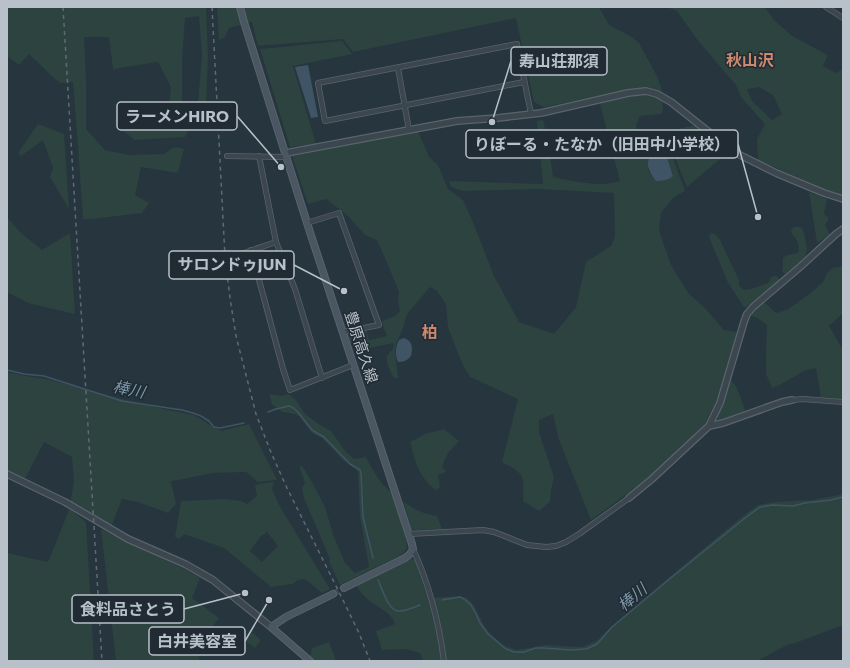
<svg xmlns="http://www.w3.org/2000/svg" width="850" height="668" viewBox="0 0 850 668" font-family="Commissioner,'Noto Sans JP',sans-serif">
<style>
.green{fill:#2c4340;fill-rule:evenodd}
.water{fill:#3f5565}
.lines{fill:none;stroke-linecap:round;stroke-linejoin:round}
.stream{stroke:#3f5565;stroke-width:1.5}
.secondary-tunnel{stroke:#3d4a53;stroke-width:6;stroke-dasharray:6 3;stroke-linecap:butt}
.minor-casing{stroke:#59646c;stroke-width:6}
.tertiary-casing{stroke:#59646c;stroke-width:8}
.secondary-casing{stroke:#59646c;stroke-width:8}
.minor{stroke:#3b464e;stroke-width:4.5}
.tertiary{stroke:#3b464e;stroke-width:5.5}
.secondary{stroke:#4a5661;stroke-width:6}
.rail{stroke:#5e6b75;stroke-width:1.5;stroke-dasharray:4 4;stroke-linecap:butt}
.labels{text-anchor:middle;stroke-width:3;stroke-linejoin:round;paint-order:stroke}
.street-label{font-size:15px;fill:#b8c1c9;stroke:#202b33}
.neighbourhood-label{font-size:16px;font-weight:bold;fill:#cd896f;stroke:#202b33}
.water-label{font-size:16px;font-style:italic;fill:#7b96aa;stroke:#202b33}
.leader{fill:none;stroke:#b8c1c9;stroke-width:1.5}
.callout-dot{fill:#b8c1c9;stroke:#202b33;stroke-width:1.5}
.callout{fill:#202b33;stroke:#b8c1c9;stroke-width:1.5}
.callout-label{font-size:16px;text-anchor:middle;font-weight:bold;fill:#b8c1c9}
</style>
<rect width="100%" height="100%" fill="#27353e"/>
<g class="green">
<path d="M7,7H206L208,58L205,125H191L185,137L135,140L117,126L115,120L118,115L168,112L171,87L158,62L113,69L109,37H84L86,81V129L105,150L129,155L165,154C171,147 175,146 184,149L178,173L141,167L135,195L149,203L142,213L92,219H83L78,146L73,82L60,83L54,78L29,54L19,65L7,56ZM199,16L202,54L197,116L182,118V58L185,18Z"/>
<path d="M217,7H599L609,25L632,37L639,43L657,76L661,87L663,109L661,114L640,116L636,125L639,141L648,145H655C665,130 678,129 695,125L728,152L687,187L677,163L672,149L670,150L685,191L674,197L661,213L659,231L671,265L689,294L704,307L724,330L737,332L725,376L715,404L704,425L673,456L639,485L591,520L559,440L553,414L539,420V432L554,477L551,490L550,502L539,511L523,501C524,475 526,475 502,462L518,399L470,377L462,363L448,328L446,304L437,291L430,287L407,314L403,328L396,344L395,350L398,378H394C390,371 381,356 392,351L394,343L359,350L350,342L347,334L366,330L369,340L387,336L383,326L382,321L395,316L400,311L398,299L399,292L390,270L377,240L365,235L348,216L326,199L308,204L292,156L418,131L429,157L438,165L448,189L463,200L473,222L494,276L519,322L554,334L576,307L586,262L611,246L615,236L614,193L539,189L462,191L451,187L449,181L543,184L537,121L543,120L548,141L553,177C571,181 602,188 620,181L598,96L544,107L534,102L516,18L353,52L343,39L258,46L252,22L229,28L225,37L219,40ZM664,148L673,175L656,181L648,170L653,154Z"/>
<path d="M666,7H765L774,20L792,36L828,55L823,66L836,73L843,69V195L826,190L758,160L757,139L765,124L741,97L736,85L699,42L677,11ZM759,87L773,95L782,114L772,120L752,101L747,89Z"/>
<path d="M342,41L352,54L293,66L316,144L290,147L260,49Z"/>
<path d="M38,124L64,134L69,209L50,177L53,168L43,140L21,156L18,153Z"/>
<path d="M809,192L827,199L824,214L828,217V221L825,225L830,235L817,243Z"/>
<path d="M7,217L21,233L42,250L70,233L75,314L28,303L7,292Z"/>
<path d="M794,227H800C804,230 804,233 805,238C806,242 808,250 806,254C803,260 790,271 784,274L782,271L783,264V258L787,255L798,253C799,249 799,243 796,239C793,234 792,237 791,230Z"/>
<path d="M711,233C716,233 717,236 720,240L739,280V286L744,290C749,290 765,285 769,282L770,278L774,276H777L780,280L766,292L746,307H744L728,283L709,237Z"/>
<path d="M843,266V313L829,326L843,350V399L821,397L816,368L804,371L778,386L772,388L766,374V353L767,325L757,318L751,316L754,309L763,301L776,313L787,310L812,292L823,282L827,273L833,268Z"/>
<path d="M7,372L26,376L46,379L79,387L94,392L164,409L194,415L221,431L249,424L277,480L258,482L246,472L212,473L184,479L171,481L176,504L168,513L138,502L122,499L111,527L71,510L86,522L94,661H7V553L48,562L69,510L74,481L72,457L44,442L25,479L7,471Z"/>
<path d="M730,380C738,385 742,403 746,412L721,419H718V415L724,400Z"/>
<path d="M269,394L282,396L288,394L295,399L305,414L320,425L331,431L346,452L354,459L366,457C373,471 380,484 393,494L407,543C407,549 406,551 401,555L340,585L329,562L330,559L304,498L302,488L305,483L300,469V465L303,467L312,482L325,507L334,537L345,563L355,573L369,567L360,516L358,472L356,469L343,460L322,438L312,433L299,416L295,414L282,412L272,404Z"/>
<path d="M444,429L459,441L448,453L442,466L446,472L438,475L440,487L436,490C419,478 415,461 410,442L425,434Z"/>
<path d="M274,482L272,489L279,505L330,589L322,593L305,579L298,580L293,584L271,587L224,548L184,534L179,539L175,537L181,501L225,499L241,501L247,504L257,496L255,485L264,483ZM267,532L278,546L262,562L250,551L261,536Z"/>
<path d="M843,494V625L798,642L787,645L757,661H423L420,653L406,649L382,650L376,631L395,624C394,622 394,620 392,618C384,607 359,599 357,584L411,558L416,561L428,598L459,596L467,598L473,604L485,627L492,635L502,644L508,647L517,650L546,645L582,647L596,641L611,627L654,590L739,519L758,505L775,502L813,500Z"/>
<path d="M403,501C416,511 421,513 437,516L442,529L412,530Z"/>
<path d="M101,529L182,568L200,578L192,598L219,618L212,627L213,630C206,639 200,649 199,661H116Z"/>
<path d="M252,632L261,640L255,648L245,641Z"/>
<path d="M329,642L336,661H314L310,657L312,648Z"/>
</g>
<g class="water">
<path d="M308,65L318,117L311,118L295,67Z"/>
<path d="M661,147L664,148L673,176C669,180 662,181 656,181C651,174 643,163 652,155C655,153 657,153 658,148Z"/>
<path d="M404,338C411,341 412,344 412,351C411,354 412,355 410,357C407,361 402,362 398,362C395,355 395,347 399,340Z"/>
</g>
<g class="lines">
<g class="stream">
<path d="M7,370L24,374L44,376L122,401L182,410L193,413L201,416L209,421L214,427L220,428L244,423"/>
<path d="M268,412L276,409L289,406L292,407L297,411L312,430L324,437L350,464L360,470L361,473L363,517L373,558"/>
<path d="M378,580C382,588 388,610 398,611C405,612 414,607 420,605"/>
<path d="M442,600L460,597L464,599L471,605L476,614L480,623L488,634L506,649L514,652H524L536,648H544L571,650L586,649L597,644L612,627L672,577L745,518L760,507L772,505L793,506L805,503L831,500L843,497"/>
</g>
<path class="secondary-tunnel" d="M333,594L344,588"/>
<defs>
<g id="minor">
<path d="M826,7L843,18"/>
<path d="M398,68L409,130"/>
<path d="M524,82L325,121L318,83L517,44L531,114"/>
<path d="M227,156L287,157"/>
<path d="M259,156L276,242L295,289L322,378"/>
<path d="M307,223L339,213L379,325L343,332"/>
<path d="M251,250L283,369L290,390L353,365"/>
<path d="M238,255L276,242"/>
<path d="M792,400L803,399L843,402"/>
<path d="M409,534L483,530L494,532L527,545L546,547L556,546L566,542L579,534L629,498"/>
<path d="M413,549C429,584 439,623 444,661"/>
</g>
<g id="tertiary">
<path d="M286,153L457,121L498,118L541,113L628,93L646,91L657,94L671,102L724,144L734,152L776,173L824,193L843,199"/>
<path d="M709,426L723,423L782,402L792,400"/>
<path d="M7,474L65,502L128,539L185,564L213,580L224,589L271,627"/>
<path d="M629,498L652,479L709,426L720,403L744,322L747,314L753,307L800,267L836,234L843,229"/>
</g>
<g id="secondary">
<path d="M240,7L244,22L307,223L412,544L413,549L410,554L405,558L344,588"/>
<path d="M310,661L271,627L286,617L333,594"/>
</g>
</defs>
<use href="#minor" class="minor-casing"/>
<use href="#tertiary" class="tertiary-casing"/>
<use href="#secondary" class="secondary-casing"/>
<use href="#minor" class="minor"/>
<use href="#tertiary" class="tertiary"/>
<use href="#secondary" class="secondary"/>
<g class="rail">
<path d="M63,7L102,661"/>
<path d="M212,7L225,257L230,298L236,336L256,414L270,450L286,486L341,596L359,633L370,661"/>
</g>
</g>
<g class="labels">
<g class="street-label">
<text transform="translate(361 347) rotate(72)" y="5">豊原高久線</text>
</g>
<g class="neighbourhood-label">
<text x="750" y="66">秋山沢</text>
<text x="430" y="338">柏</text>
</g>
<g class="water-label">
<text transform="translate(129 389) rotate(12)" y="6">棒川</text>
<text transform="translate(632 597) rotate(-40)" y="6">棒川</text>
</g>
</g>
<path class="leader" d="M492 122L511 61M281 167L237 116M758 217L738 144M344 291L294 265M245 593L184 609M269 600L245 641"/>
<g class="callout-dot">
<circle cx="492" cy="122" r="4"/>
<circle cx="281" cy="167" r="4"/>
<circle cx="758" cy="217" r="4"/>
<circle cx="344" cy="291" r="4"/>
<circle cx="245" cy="593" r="4"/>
<circle cx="269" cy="600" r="4"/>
</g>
<g class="callout">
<rect x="511" y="47" width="96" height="28" rx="4"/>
<rect x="117" y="102" width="120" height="28" rx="4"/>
<rect x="466" y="130" width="272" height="28" rx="4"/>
<rect x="169" y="251" width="125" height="28" rx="4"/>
<rect x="72" y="595" width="112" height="28" rx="4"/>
<rect x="149" y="627" width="96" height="28" rx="4"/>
</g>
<g class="callout-label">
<text x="559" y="67">寿山荘那須</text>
<text x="177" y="122">ラーメンHIRO</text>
<text x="602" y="150">りぼーる・たなか（旧田中小学校）</text>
<text x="232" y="270">サロンドゥJUN</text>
<text x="128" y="615">食料品さとう</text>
<text x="197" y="647">白井美容室</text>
</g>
<rect width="850" height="668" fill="none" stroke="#b8c1c9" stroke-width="16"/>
</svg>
